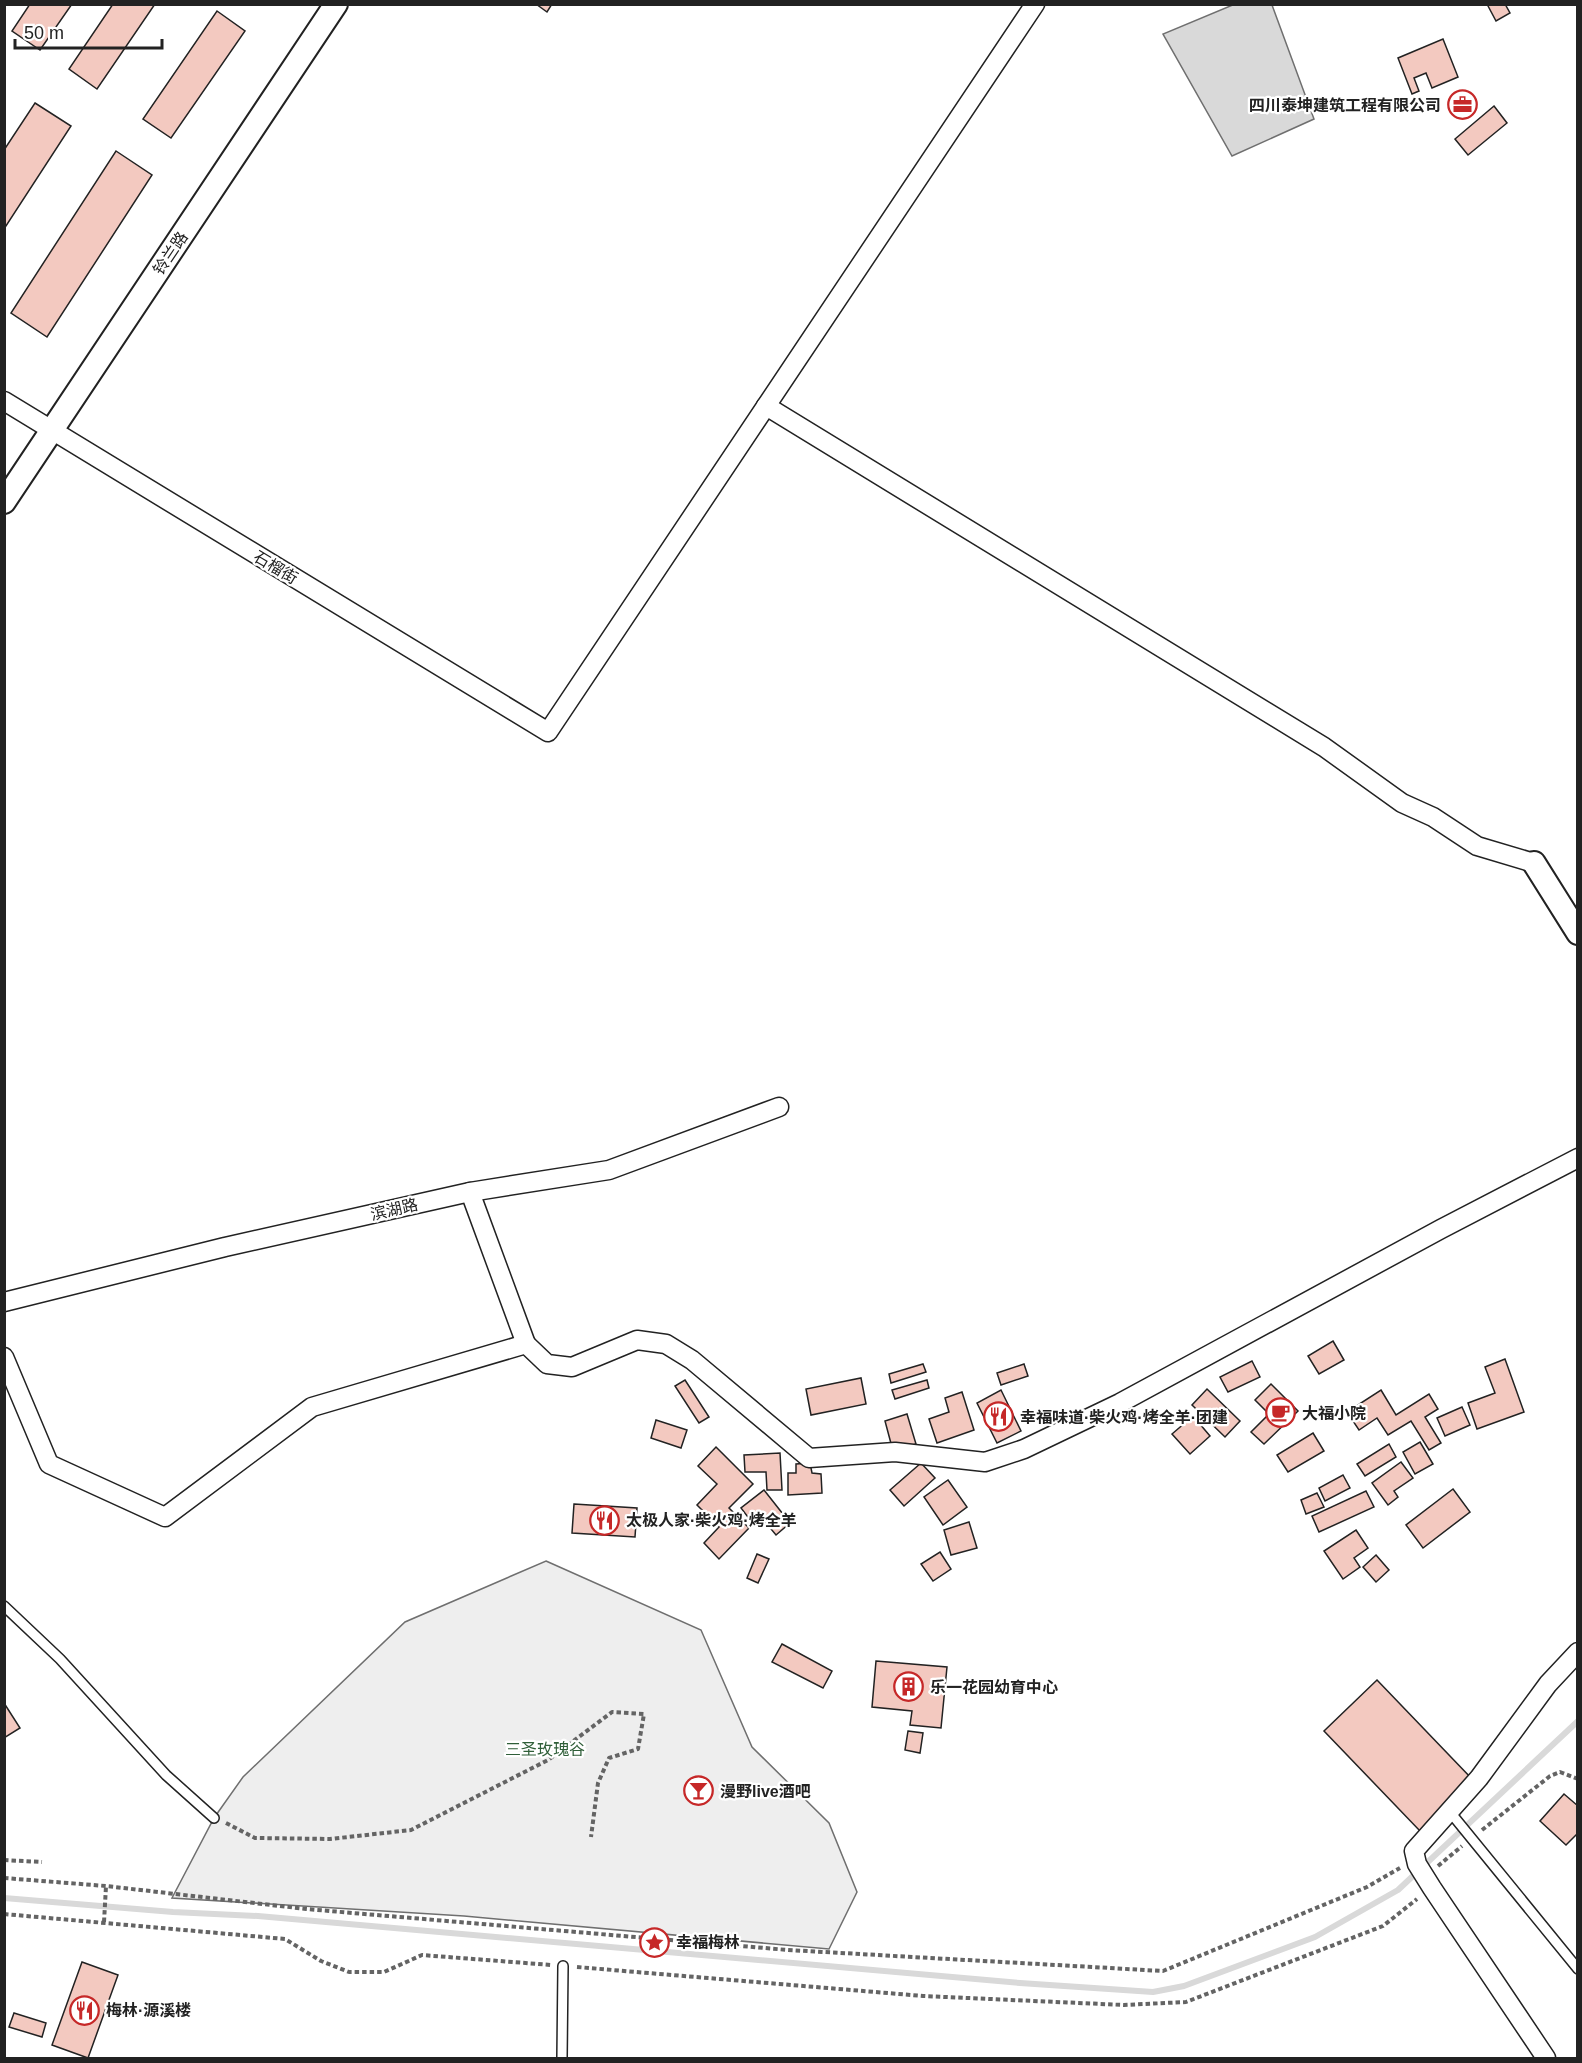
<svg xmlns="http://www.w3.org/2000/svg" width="1582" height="2063" viewBox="0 0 1582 2063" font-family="Arial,'Noto Sans SC',sans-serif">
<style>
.green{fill:#eee;stroke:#6f6f6f;stroke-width:1.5}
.water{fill:#d9d9d9;stroke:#6f6f6f;stroke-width:1.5}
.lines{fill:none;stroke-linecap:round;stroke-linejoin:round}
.stream{stroke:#d9d9d9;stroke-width:6}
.building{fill:#f3c9c0;stroke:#222;stroke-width:1.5}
.service-casing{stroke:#222;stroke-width:12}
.minor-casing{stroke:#222;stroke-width:21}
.tertiary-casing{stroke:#222;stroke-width:26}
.path{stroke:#646464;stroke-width:4;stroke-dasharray:4.5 3;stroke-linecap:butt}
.service{stroke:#fff;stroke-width:9}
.minor{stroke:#fff;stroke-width:18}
.tertiary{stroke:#fff;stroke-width:22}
.labels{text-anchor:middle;stroke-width:4.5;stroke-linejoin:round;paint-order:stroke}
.poi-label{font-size:16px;font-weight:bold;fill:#222;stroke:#fff;text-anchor:start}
.street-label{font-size:16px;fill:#222;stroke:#fff}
.park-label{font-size:16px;fill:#2f5e38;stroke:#fff}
</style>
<rect width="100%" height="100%" fill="#fff"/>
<path class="green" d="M546,1561L701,1630L752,1747L829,1823L857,1892L829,1949L464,1916L172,1898L214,1818L243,1777L405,1622Z"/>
<path class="water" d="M1235,4L1272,5L1314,119L1232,156L1163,34Z"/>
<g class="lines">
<path class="stream" d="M4,1898L173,1912L258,1916L1020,1983L1153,1992L1184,1986L1315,1937L1398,1890L1578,1721"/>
</g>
<g class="building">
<path d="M30,4H72L40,50L12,31Z"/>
<path d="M113,4H155L97,89L69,69Z"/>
<path d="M536,4H552L547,12Z"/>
<path d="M1487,4H1505L1510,13L1496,21Z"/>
<path d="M217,11L245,31L171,138L143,119Z"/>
<path d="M1443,39L1458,77L1432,88L1426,73L1414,78L1419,91L1412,94L1398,58Z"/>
<path d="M35,103L71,126L4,229V150Z"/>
<path d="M1494,106L1507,123L1468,155L1455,139Z"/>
<path d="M116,151L152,175L47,337L11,313Z"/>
<path d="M1333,1341L1344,1360L1319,1374L1308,1356Z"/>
<path d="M1505,1359L1524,1412L1477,1429L1468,1403L1495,1393L1485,1367Z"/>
<path d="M1252,1361L1260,1377L1228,1392L1220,1377Z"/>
<path d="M923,1364L926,1372L891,1383L889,1374Z"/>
<path d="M1024,1364L1028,1376L1001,1385L997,1373Z"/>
<path d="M861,1378L866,1404L811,1415L806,1389Z"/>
<path d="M685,1380L709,1417L699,1423L675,1386Z"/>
<path d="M927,1380L929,1388L895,1399L892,1390Z"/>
<path d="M1271,1384L1298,1411L1264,1444L1251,1432L1269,1414L1255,1400Z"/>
<path d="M1207,1389L1240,1421L1225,1437L1192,1405Z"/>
<path d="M1001,1390L1021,1431L997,1443L977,1403Z"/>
<path d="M1381,1390L1396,1415L1429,1394L1438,1409L1425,1417L1441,1443L1429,1450L1411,1421L1388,1435L1377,1418L1359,1430L1347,1412Z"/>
<path d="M962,1392L974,1430L937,1443L929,1419L949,1412L945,1398Z"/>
<path d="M1462,1407L1470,1425L1445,1436L1437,1418Z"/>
<path d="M907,1414L916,1444L893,1451L885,1421Z"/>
<path d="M1193,1416L1210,1436L1190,1454L1172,1434Z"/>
<path d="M656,1420L687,1430L681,1448L651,1438Z"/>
<path d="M1313,1433L1324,1451L1288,1472L1277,1455Z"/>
<path d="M1420,1442L1433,1464L1415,1474L1403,1452Z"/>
<path d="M1389,1444L1396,1457L1365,1476L1357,1464Z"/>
<path d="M716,1447L753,1484L729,1508L749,1528L719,1559L704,1543L719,1527L697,1505L717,1484L698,1466Z"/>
<path d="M780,1453L782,1490H767L766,1472H745L744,1455Z"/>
<path d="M1401,1462L1413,1478L1394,1491L1398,1497L1388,1505L1372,1483Z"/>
<path d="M810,1463L812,1473L821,1474L822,1493L788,1495V1473H796V1464Z"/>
<path d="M921,1463L935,1478L904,1506L890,1490Z"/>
<path d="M1343,1475L1350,1488L1325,1501L1319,1488Z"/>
<path d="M948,1480L967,1507L943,1525L924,1497Z"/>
<path d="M1453,1489L1470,1512L1423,1548L1406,1525Z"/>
<path d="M764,1490L790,1523L776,1535L762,1518L754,1525L741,1508Z"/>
<path d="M1366,1491L1374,1507L1319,1532L1312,1516Z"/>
<path d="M1317,1493L1324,1507L1306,1514L1301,1500Z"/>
<path d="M574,1504L637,1508L635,1537L572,1533Z"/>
<path d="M969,1522L977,1548L951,1555L944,1530Z"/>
<path d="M1356,1530L1368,1548L1354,1558L1360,1567L1343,1579L1324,1551Z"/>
<path d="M940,1552L951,1569L933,1581L921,1564Z"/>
<path d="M757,1554L769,1559L758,1583L747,1578Z"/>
<path d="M1376,1555L1389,1570L1376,1582L1363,1567Z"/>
<path d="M782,1644L832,1671L823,1688L772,1662Z"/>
<path d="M876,1661L947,1667L941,1728L910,1725L912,1711L872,1707Z"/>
<path d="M1377,1680L1473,1780L1420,1831L1324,1731Z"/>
<path d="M4,1703L20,1728L4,1738Z"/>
<path d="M908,1731L923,1733L920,1753L905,1750Z"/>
<path d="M694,1781L710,1788L704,1801L688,1794Z"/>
<path d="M1564,1794L1578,1806V1833L1566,1845L1540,1821Z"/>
<path d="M82,1962L118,1975L88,2058L52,2045Z"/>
<path d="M14,2013L46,2023L42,2037L9,2027Z"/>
</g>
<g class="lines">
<defs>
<g id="service">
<path d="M4,1606L60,1659L166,1775L214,1818"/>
<path d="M1450,1812L1578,1969"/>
<path d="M562,2058L563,1966"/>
</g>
<g id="minor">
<path d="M4,401L548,732L1035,4"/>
<path d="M766,406L1324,747L1402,803L1433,817L1477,846L1534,863"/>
<path d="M470,1192L526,1344"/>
<path d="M4,1302L225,1247L470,1192L609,1170L779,1107"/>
<path d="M4,1357L49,1464L165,1517L312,1407L526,1344L547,1364L572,1367L637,1340L666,1344L692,1360L809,1458L895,1452L985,1462L1024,1449L1120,1403L1441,1229L1578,1158"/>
<path d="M1546,2058L1432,1888L1417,1864L1414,1851L1479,1778L1548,1684L1578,1652"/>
</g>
<g id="tertiary">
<path d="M4,502L336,4"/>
<path d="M1534,863L1578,933"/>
</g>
</defs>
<use href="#service" class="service-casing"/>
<use href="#minor" class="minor-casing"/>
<use href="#tertiary" class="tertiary-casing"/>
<g class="path">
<path d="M226,1823L255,1838L330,1839L411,1830L548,1760L612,1712L644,1714L638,1749L609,1758L598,1783L591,1837"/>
<path d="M1482,1830L1550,1776L1560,1772L1578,1779"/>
<path d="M4,1860L42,1862"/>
<path d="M1438,1866L1462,1846"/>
<path d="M4,1878L106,1886L306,1909L788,1950L1163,1971L1367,1887L1400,1868"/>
<path d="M4,1914L285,1939L321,1961L349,1972H384L422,1955L551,1965"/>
<path d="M104,1922L106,1886"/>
<path d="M577,1967L923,1996L1124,2005L1186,2002L1383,1926L1417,1899"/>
</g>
<use href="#service" class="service"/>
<use href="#minor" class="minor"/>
<use href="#tertiary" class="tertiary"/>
</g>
<defs>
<symbol id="office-ring" viewBox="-11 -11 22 22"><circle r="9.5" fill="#fff" stroke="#c62828" stroke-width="1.5"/><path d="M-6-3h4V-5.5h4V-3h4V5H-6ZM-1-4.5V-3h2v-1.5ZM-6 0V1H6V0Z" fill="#c62828"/></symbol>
<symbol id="cafe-ring" viewBox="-11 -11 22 22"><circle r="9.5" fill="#fff" stroke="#c62828" stroke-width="1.5"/><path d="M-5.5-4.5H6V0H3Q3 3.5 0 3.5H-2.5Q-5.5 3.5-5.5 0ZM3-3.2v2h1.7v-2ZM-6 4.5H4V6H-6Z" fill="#c62828"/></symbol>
<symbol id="restaurant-ring" viewBox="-11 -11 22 22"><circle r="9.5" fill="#fff" stroke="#c62828" stroke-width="1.5"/><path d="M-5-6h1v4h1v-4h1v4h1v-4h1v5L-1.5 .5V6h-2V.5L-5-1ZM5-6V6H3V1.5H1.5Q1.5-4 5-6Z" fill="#c62828"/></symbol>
<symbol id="building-ring" viewBox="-11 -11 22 22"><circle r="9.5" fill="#fff" stroke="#c62828" stroke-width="1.5"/><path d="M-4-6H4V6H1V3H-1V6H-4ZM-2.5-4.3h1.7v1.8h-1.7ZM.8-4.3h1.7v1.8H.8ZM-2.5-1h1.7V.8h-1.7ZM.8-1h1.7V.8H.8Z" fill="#c62828"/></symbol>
<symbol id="bar-ring" viewBox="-11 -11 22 22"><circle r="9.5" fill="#fff" stroke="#c62828" stroke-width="1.5"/><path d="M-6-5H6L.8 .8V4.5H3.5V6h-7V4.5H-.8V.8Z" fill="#c62828"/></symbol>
<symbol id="sight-ring" viewBox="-11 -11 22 22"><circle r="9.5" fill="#fff" stroke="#c62828" stroke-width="1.5"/><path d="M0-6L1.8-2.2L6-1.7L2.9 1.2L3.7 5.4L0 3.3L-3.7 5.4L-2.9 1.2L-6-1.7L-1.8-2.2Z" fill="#c62828"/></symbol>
</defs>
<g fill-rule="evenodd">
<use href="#office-ring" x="1446" y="88" width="33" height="33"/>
<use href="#cafe-ring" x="1264" y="1396" width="33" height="33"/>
<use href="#restaurant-ring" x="982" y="1400" width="33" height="33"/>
<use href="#restaurant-ring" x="588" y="1504" width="33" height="33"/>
<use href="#building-ring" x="892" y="1670" width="33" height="33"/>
<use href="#bar-ring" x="682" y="1774" width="33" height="33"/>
<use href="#sight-ring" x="638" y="1926" width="33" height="33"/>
<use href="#restaurant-ring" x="68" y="1994" width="33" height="33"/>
</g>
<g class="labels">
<g class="poi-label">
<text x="1441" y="111" text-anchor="end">四川泰坤建筑工程有限公司</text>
<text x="1302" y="1419">大福小院</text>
<text x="1020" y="1423">幸福味道·柴火鸡·烤全羊·团建</text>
<text x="626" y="1526">太极人家·柴火鸡·烤全羊</text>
<text x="930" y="1693">乐一花园幼育中心</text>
<text x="720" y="1797">漫野live酒吧</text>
<text x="676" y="1948">幸福梅林</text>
<text x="106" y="2016">梅林·源溪楼</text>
</g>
<g class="street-label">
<text transform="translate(170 253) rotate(-56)" y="6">铃兰路</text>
<text transform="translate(276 567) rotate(31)" y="6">石榴街</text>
<text transform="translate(394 1209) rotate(-13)" y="6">滨湖路</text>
</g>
<g class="park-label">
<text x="545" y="1755">三圣玫瑰谷</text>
</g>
</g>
<rect width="1582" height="2063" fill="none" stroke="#222222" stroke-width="12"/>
<path d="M15 39v9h147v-9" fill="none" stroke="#222222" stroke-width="3"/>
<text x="24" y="39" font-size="18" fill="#222222" stroke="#ffffff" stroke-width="4.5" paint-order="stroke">50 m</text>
</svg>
